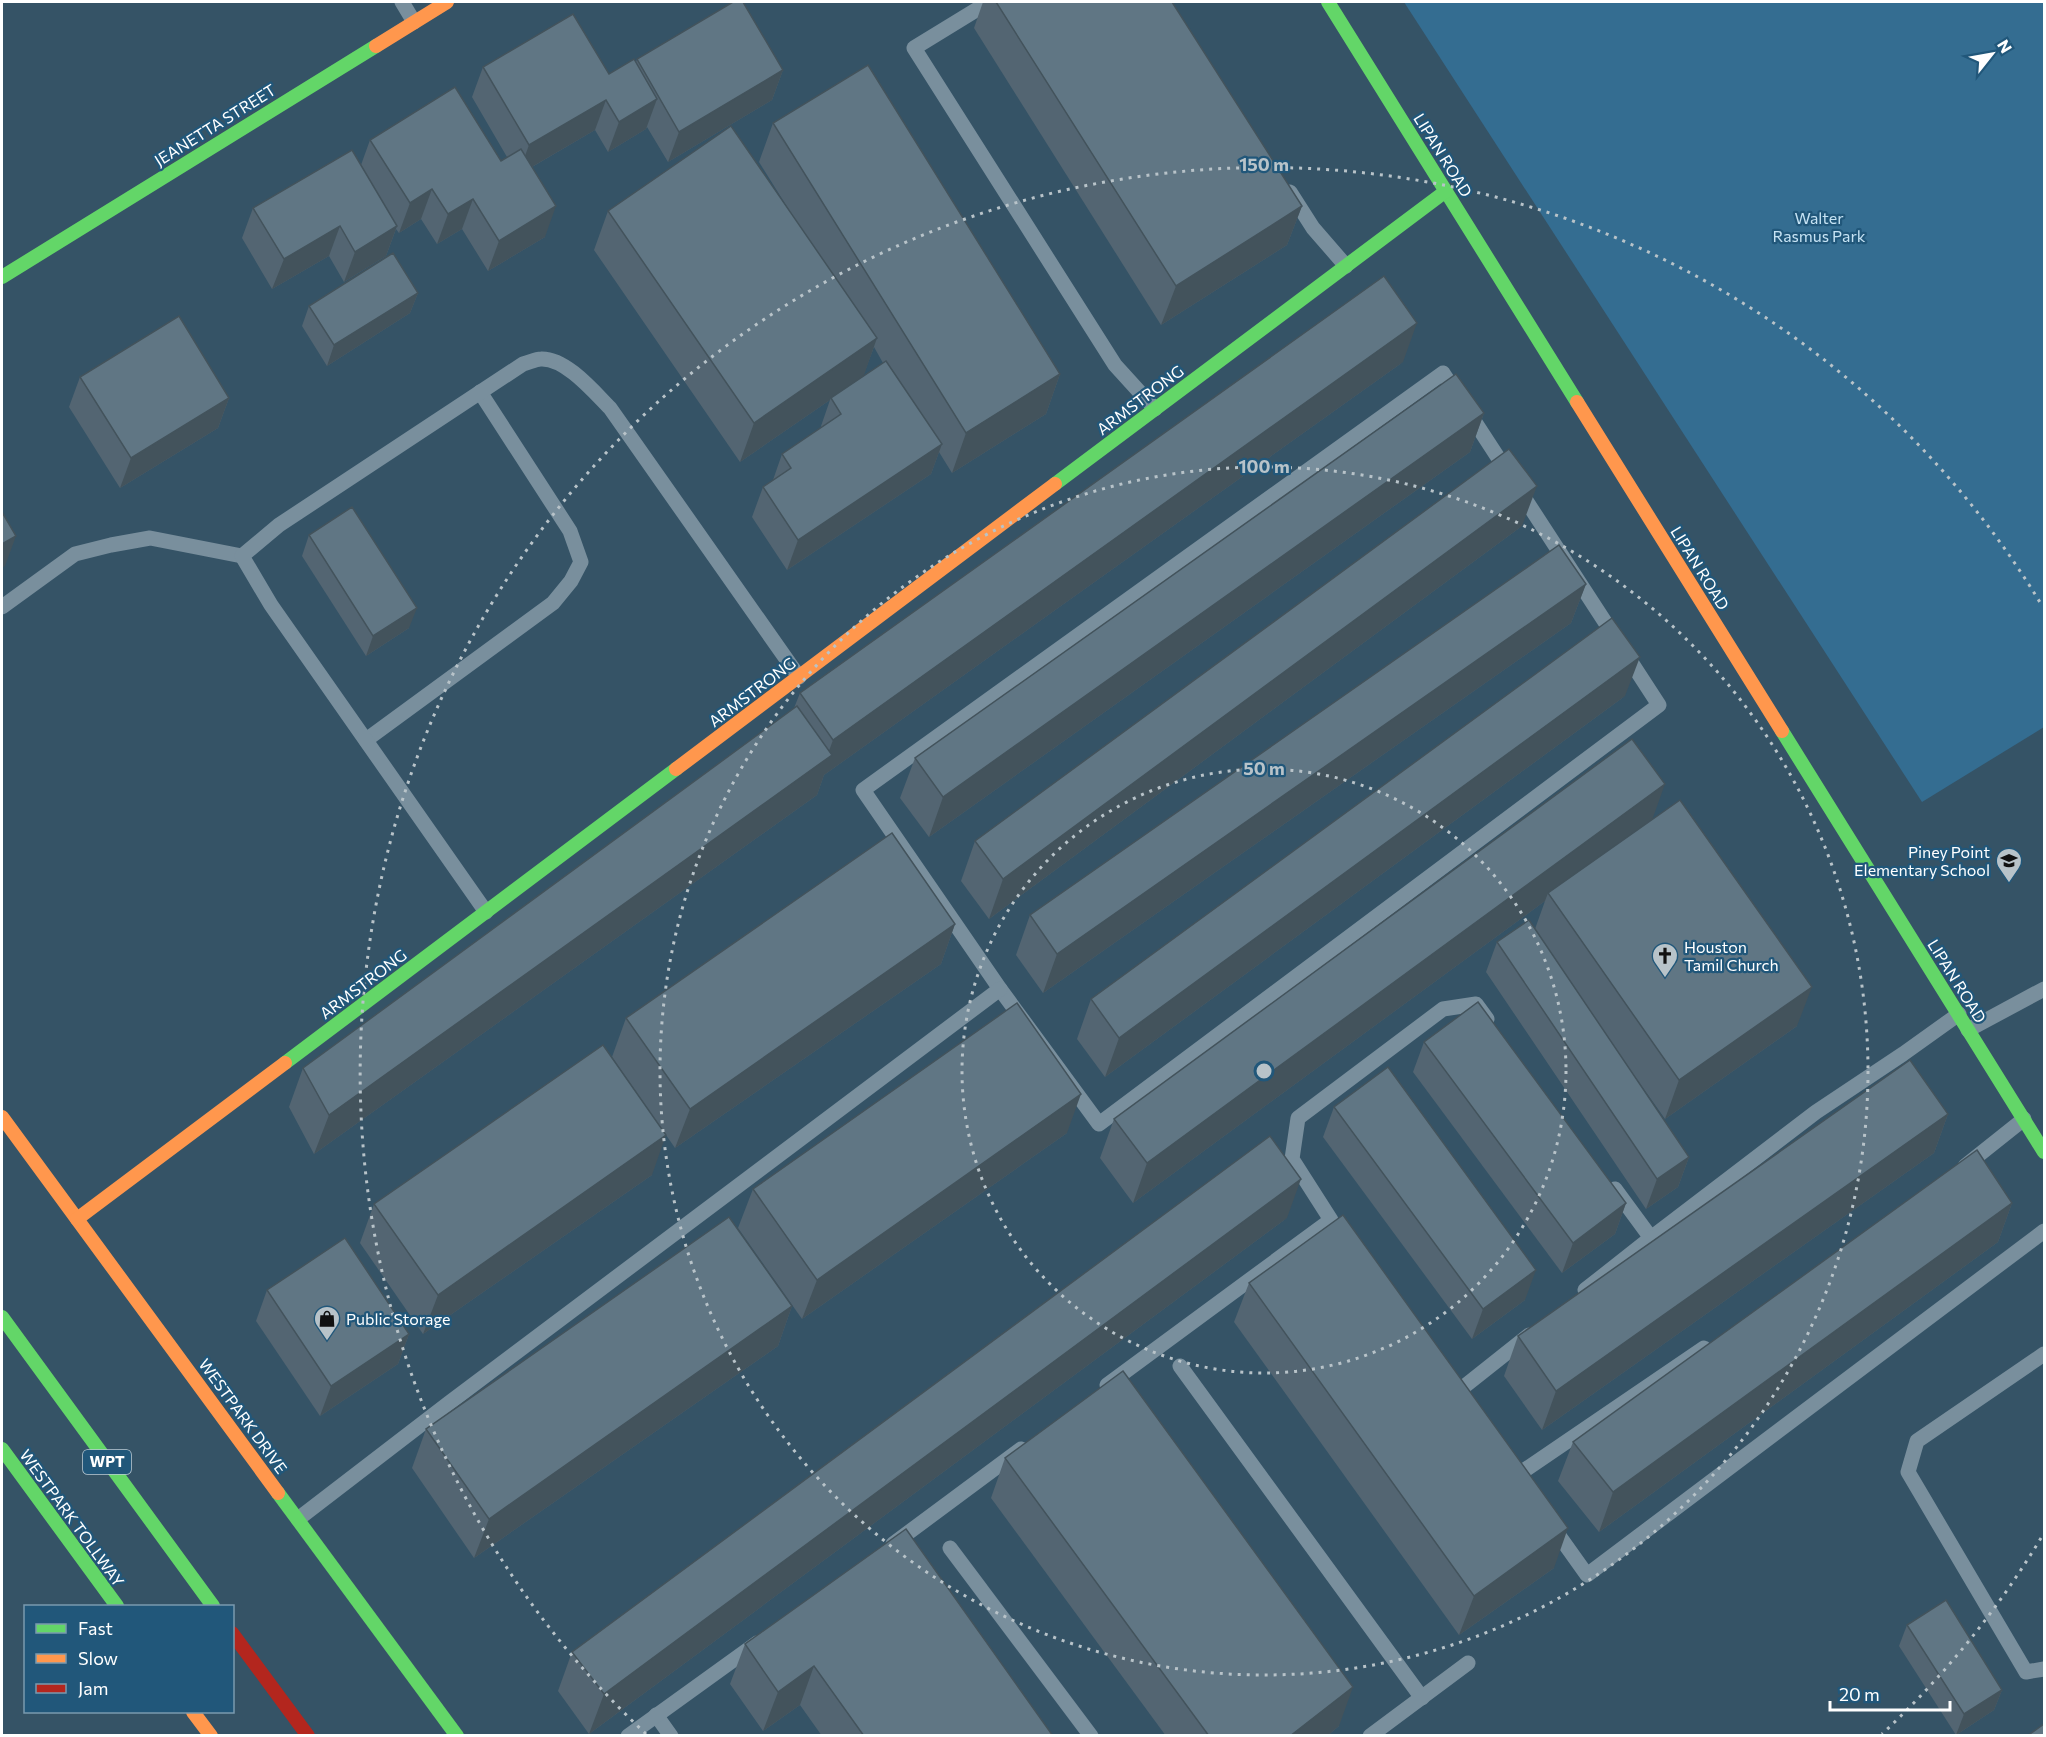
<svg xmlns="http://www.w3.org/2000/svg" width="2046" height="1737" viewBox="0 0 2046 1737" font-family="Commissioner,sans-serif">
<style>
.green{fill:#346d91}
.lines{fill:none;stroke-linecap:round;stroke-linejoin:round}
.lane{stroke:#798f9d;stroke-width:15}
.fast{stroke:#63d668;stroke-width:14}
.slow{stroke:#ff974d;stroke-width:14}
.jam{stroke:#b3261e;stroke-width:14}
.wall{fill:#536572;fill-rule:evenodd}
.shaded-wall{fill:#43535c}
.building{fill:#607684;stroke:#43535c;stroke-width:1.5}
.ring{fill:none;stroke:#b8c3c9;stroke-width:3;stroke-dasharray:3 6}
.labels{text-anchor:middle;stroke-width:4.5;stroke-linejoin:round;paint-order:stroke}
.shield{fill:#21577a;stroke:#bccdd7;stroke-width:1.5}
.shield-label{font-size:15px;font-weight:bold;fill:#fff}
.street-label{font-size:16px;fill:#fff;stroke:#21577a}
.park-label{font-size:16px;fill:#c6e3f4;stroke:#21577a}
.poi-label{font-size:16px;fill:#fff;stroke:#21577a;text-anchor:start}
.centre{fill:#b8c3c9;stroke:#21577a;stroke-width:3}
.ring-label{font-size:18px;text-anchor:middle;font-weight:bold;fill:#b8c3c9;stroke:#21577a;stroke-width:4.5;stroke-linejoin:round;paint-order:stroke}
</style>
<rect width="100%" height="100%" fill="#355366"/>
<path class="green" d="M1404,2H2044V727L1922,802Z"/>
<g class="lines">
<g class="lane">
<path d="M402,2L414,22"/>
<path d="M989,2L914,48L1115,365L1155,409"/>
<path d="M1290,192L1313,228L1346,266"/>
<path d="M1443,373L1659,705L1099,1124L1000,989L863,790Z"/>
<path d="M2,607L75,554L111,545L150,538L242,556"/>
<path d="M366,740L553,603L571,581L581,562L570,531L480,392"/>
<path d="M486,912L271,605L242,556L279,525L523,364C529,363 535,359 541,359C566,358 594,392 610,408L799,677"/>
<path d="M1968,1030L2044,989"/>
<path d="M1965,1166L2024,1119"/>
<path d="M1615,1189L1651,1238L1816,1112L1903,1054L1959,1014"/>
<path d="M1585,1290L1651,1238"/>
<path d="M2044,1354L1917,1441L1908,1472L2026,1672L2044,1669"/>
<path d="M1180,1366L1422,1698"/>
<path d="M1107,1385L1331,1220L1292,1159L1298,1118L1443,1009L1476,1004L1487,1019"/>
<path d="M1456,1393L1529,1335"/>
<path d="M1516,1476L1704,1348"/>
<path d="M298,1519L449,1403L1000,989"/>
<path d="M1552,1526L1587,1575L2044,1231"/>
<path d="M893,1544L1021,1449"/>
<path d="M950,1548L1091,1736"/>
<path d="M656,1715L671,1736"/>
<path d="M628,1736L757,1643"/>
<path d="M1370,1736L1468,1663"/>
</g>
<g class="fast">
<path d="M1328,2L1577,402"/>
<path d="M2,277L376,46"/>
<path d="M1055,484L1446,191"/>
<path d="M1782,731L2044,1152"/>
<path d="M285,1063L676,769"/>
<path d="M2,1317L213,1606"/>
<path d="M2,1449L117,1606"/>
<path d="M278,1493L457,1736"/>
</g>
<g class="slow">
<path d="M376,46L447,2"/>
<path d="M1577,402L1782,731"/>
<path d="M676,769L1055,484"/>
<path d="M2,1117L278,1493"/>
<path d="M77,1219L285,1063"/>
<path d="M193,1712L211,1736"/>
</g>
<path class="jam" d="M232,1633L308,1736"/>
</g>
<g class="wall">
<path d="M983,2H1172L1302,206L1287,245L1161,325L974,28Z"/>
<path d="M637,59L783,70L772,100L668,162L647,127L646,129L608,152L595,130L532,167L545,237L488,271L462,229L437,244L421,219L399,233L396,229L386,256L344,282L329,256L272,289L242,238L253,208L361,165L370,140L501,161L507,157L472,97L483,67L609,74L636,62Z"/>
<path d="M773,123L1060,374L1046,414L952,473L939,452L931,474L787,570L752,517L763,487L773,480L782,454L820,429L830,400L740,462L594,250L608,211L789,210L759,162ZM874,347L883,363L863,376Z"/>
<path d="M418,293L410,313L327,366L302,326L309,306Z"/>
<path d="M1403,362L824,775L817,795L314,1154L289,1107L303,1068L794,708L800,693Z"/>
<path d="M80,377L229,398L218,428L120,488L69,407Z"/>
<path d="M1484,413L1470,452L929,837L900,798L915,758Z"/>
<path d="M1522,526L989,919L961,881L975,841Z"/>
<path d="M309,535L409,628L366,656L302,556Z"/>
<path d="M1586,584L1571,623L1043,993L1016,955L1030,915Z"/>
<path d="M1625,696L1105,1077L1077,1039L1091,999Z"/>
<path d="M1653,819L1797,1026L1665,1119L1624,1061L1689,1157L1678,1187L1646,1209L1486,972L1497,942L1535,929L1545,901L1133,1203L1100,1158L1114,1119Z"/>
<path d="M955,924L941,964L675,1148L612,1057L626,1018Z"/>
<path d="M1424,1042L1626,1203L1615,1234L1562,1273L1413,1072Z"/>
<path d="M1334,1107L1525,1300L1472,1339L1323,1137Z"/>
<path d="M1948,1114L1934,1153L1542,1430L1504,1376L1518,1336Z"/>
<path d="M1067,1133L802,1319L738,1228L753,1189Z"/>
<path d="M652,1175L423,1334L360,1243L374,1204Z"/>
<path d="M2012,1203L1998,1242L1599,1532L1558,1481L1573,1442Z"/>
<path d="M1287,1218L589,1734L558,1691L572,1652Z"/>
<path d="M1249,1283L1554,1568L1459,1635L1234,1322Z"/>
<path d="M267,1290L409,1334L398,1364L320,1416L256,1321Z"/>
<path d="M792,1306L778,1346L474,1558L412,1468L426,1429Z"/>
<path d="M1005,1458L1339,1726L1327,1736H1166L991,1498Z"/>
<path d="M1907,1625L2002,1690L1994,1710L1956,1735L1899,1646Z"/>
<path d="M745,1644L1053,1736H822L800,1705L763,1731L730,1684Z"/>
</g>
<g class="shaded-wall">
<path d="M783,70L772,100L668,162L679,132Z"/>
<path d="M657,99L646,129L608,152L619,122Z"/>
<path d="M606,100L595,130L518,175L529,145Z"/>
<path d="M432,189L421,219L399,233L410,203Z"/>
<path d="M473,199L462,229L437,244L448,214Z"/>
<path d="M556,206L545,237L488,271L499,241Z"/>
<path d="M1302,206L1287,245L1161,325L1176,286Z"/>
<path d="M340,226L329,256L272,289L284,259Z"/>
<path d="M397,226L386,256L344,282L355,252Z"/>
<path d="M418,293L410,313L327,366L334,345Z"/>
<path d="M1417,323L1403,362L824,775L817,795L314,1154L329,1115L826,759L833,740Z"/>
<path d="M877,338L863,378L831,398L830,400L740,462L754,423Z"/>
<path d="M1060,374L1046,414L952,473L966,433Z"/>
<path d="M229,398L218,428L120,488L131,458Z"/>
<path d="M1484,413L1470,452L929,837L943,797Z"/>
<path d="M942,444L931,474L787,570L798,540Z"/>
<path d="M1537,486L1522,526L989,919L1003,879Z"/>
<path d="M16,536L5,566L2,568V544Z"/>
<path d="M1586,584L1571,623L1043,993L1057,954Z"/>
<path d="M417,608L409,628L366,656L373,636Z"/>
<path d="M1640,657L1625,696L1105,1077L1119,1038Z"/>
<path d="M1665,784L1651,823L1548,893L1545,901L1133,1203L1147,1163Z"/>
<path d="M955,924L941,964L675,1148L690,1109Z"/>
<path d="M1812,987L1797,1026L1665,1119L1679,1080Z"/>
<path d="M1081,1094L1067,1133L802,1319L817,1280Z"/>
<path d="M1948,1114L1934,1153L1542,1430L1556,1391Z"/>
<path d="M666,1135L652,1175L423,1334L438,1295Z"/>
<path d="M1689,1157L1678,1187L1646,1209L1657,1179Z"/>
<path d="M1301,1179L1287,1218L589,1734L604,1694Z"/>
<path d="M1626,1203L1615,1234L1562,1273L1573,1243Z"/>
<path d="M2012,1203L1998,1242L1599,1532L1613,1492Z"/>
<path d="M1536,1270L1525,1300L1472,1339L1483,1309Z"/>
<path d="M792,1306L778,1346L474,1558L489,1519Z"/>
<path d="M409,1334L398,1364L320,1416L331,1386Z"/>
<path d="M1568,1528L1554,1568L1459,1635L1474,1596Z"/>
<path d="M814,1666L800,1705L763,1731L778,1692Z"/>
<path d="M1353,1687L1339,1726L1327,1736H1290Z"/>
<path d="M2002,1690L1994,1710L1956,1735L1964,1714Z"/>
</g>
<g class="building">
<path d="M733,2H743L783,70L679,132L637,59Z"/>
<path d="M996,2H1172L1302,206L1176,286Z"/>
<path d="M573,14L609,74L634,59L657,99L619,122L606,100L529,145L483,67Z"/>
<path d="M868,65L1060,374L966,433L773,123Z"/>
<path d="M455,87L501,161L521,149L556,206L499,241L473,199L448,214L432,189L410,203L370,140Z"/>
<path d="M731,126L877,338L754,423L608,211Z"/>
<path d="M352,150L397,226L355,252L340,226L284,259L253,208Z"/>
<path d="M393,253L418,293L334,345L309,306Z"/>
<path d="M1384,276L1417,323L833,740L800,693Z"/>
<path d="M179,316L229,398L131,458L80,377Z"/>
<path d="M886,361L942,444L798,540L763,487L791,468L782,454L841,414L831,398Z"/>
<path d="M1456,374L1484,413L943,797L915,758Z"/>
<path d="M1509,449L1537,486L1003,879L975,841Z"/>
<path d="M352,507L417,608L373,636L309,535Z"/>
<path d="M2,512L16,536L2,544Z"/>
<path d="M1559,545L1586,584L1057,954L1030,915Z"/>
<path d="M1612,618L1640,657L1119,1038L1091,999Z"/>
<path d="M797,706L832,755L329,1115L303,1068Z"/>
<path d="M1632,739L1665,784L1147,1163L1114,1119Z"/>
<path d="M1680,800L1812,987L1679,1080L1548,893Z"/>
<path d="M892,833L955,924L690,1109L626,1018Z"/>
<path d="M1529,920L1689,1157L1657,1179L1497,942Z"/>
<path d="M1478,1002L1626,1203L1573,1243L1424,1042Z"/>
<path d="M1017,1003L1081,1094L817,1280L753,1189Z"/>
<path d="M603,1045L666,1135L438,1295L374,1204Z"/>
<path d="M1910,1060L1948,1114L1556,1391L1518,1336Z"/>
<path d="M1388,1067L1536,1270L1483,1309L1334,1107Z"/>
<path d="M1270,1136L1301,1179L604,1694L572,1652Z"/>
<path d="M1977,1150L2012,1203L1613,1492L1573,1442Z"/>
<path d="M1343,1215L1568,1528L1474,1596L1249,1283Z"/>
<path d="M729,1217L792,1306L489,1519L426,1429Z"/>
<path d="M345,1238L409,1334L331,1386L267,1290Z"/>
<path d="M1123,1371L1353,1687L1290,1736H1209L1005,1458Z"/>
<path d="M906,1529L1053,1736H864L814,1666L778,1692L745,1644Z"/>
<path d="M1946,1600L2002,1690L1964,1714L1907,1625Z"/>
<path d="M2044,1724V1736H2027Z"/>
</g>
<g class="ring">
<circle cx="1264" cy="1071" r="302"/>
<circle cx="1264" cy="1071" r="604"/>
<path d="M2041 1538A906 906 0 0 1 1882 1734M646 1734A906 906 0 1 1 2041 604"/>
</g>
<defs>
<symbol id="school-pin" viewBox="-11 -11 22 30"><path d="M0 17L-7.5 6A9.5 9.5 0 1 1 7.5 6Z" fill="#b8c3c9" stroke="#21577a"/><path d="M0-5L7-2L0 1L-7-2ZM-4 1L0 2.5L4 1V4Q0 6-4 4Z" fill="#111"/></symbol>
<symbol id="church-pin" viewBox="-11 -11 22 30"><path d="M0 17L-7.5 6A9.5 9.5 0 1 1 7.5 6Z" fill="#b8c3c9" stroke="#21577a"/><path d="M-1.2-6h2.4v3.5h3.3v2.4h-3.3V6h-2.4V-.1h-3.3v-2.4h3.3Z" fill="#111"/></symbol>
<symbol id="shop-pin" viewBox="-11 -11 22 30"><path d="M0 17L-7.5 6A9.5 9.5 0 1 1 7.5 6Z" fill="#b8c3c9" stroke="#21577a"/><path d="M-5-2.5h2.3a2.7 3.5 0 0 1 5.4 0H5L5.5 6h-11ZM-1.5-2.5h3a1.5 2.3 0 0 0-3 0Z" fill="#111"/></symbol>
</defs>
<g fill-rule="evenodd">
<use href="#school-pin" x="1994" y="846" width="30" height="40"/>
<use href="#church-pin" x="1650" y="941" width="30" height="40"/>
<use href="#shop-pin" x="312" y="1304" width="30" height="40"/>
</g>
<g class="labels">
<rect class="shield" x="83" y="1450" width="48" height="24" rx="4.5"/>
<g class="shield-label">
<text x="107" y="1467">WPT</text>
</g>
<g class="street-label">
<text transform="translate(215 125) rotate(-32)" y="6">JEANETTA STREET</text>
<text transform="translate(1443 155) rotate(58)" y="6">LIPAN ROAD</text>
<text transform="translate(1140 400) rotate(-37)" y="6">ARMSTRONG</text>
<text transform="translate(1700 568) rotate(58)" y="6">LIPAN ROAD</text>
<text transform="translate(752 692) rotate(-37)" y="6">ARMSTRONG</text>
<text transform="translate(1957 981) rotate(58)" y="6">LIPAN ROAD</text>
<text transform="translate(363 984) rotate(-37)" y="6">ARMSTRONG</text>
<text transform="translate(243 1416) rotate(54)" y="6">WESTPARK DRIVE</text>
<text transform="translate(72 1518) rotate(54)" y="6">WESTPARK TOLLWAY</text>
</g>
<g class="park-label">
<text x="1819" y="224">Walter<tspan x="1819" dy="18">Rasmus Park</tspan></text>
</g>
<g class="poi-label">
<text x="1990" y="858" text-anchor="end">Piney Point<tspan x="1990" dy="18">Elementary School</tspan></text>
<text x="1684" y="953">Houston<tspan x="1684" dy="18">Tamil Church</tspan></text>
<text x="346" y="1325">Public Storage</text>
</g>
</g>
<circle cx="1264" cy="1071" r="9" class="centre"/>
<g class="ring-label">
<text x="1264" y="171">150 m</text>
<text x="1264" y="473">100 m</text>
<text x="1264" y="775">50 m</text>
</g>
<rect width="2046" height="1737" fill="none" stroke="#ffffff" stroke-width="6"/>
<rect x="24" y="1605" width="210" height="108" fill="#21577a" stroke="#7a9aaf" stroke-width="1.5"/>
<rect x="36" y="1624" width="30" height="9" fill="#63d668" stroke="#7a9aaf" stroke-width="1.5"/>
<text x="78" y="1635" font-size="18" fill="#ffffff">Fast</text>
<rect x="36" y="1654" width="30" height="9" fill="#ff974d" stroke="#7a9aaf" stroke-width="1.5"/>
<text x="78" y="1665" font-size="18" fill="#ffffff">Slow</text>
<rect x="36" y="1684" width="30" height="9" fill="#b3261e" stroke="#7a9aaf" stroke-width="1.5"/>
<text x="78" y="1695" font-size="18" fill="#ffffff">Jam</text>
<g transform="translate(1992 54) rotate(59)" stroke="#21577a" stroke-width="4.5" paint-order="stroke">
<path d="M0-4.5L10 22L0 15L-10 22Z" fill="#ffffff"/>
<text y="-9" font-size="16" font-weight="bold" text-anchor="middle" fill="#ffffff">N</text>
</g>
<path d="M1830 1701v9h120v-9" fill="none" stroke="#ffffff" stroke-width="3"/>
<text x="1839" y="1701" font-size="18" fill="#ffffff" stroke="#21577a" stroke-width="4.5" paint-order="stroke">20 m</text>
</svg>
